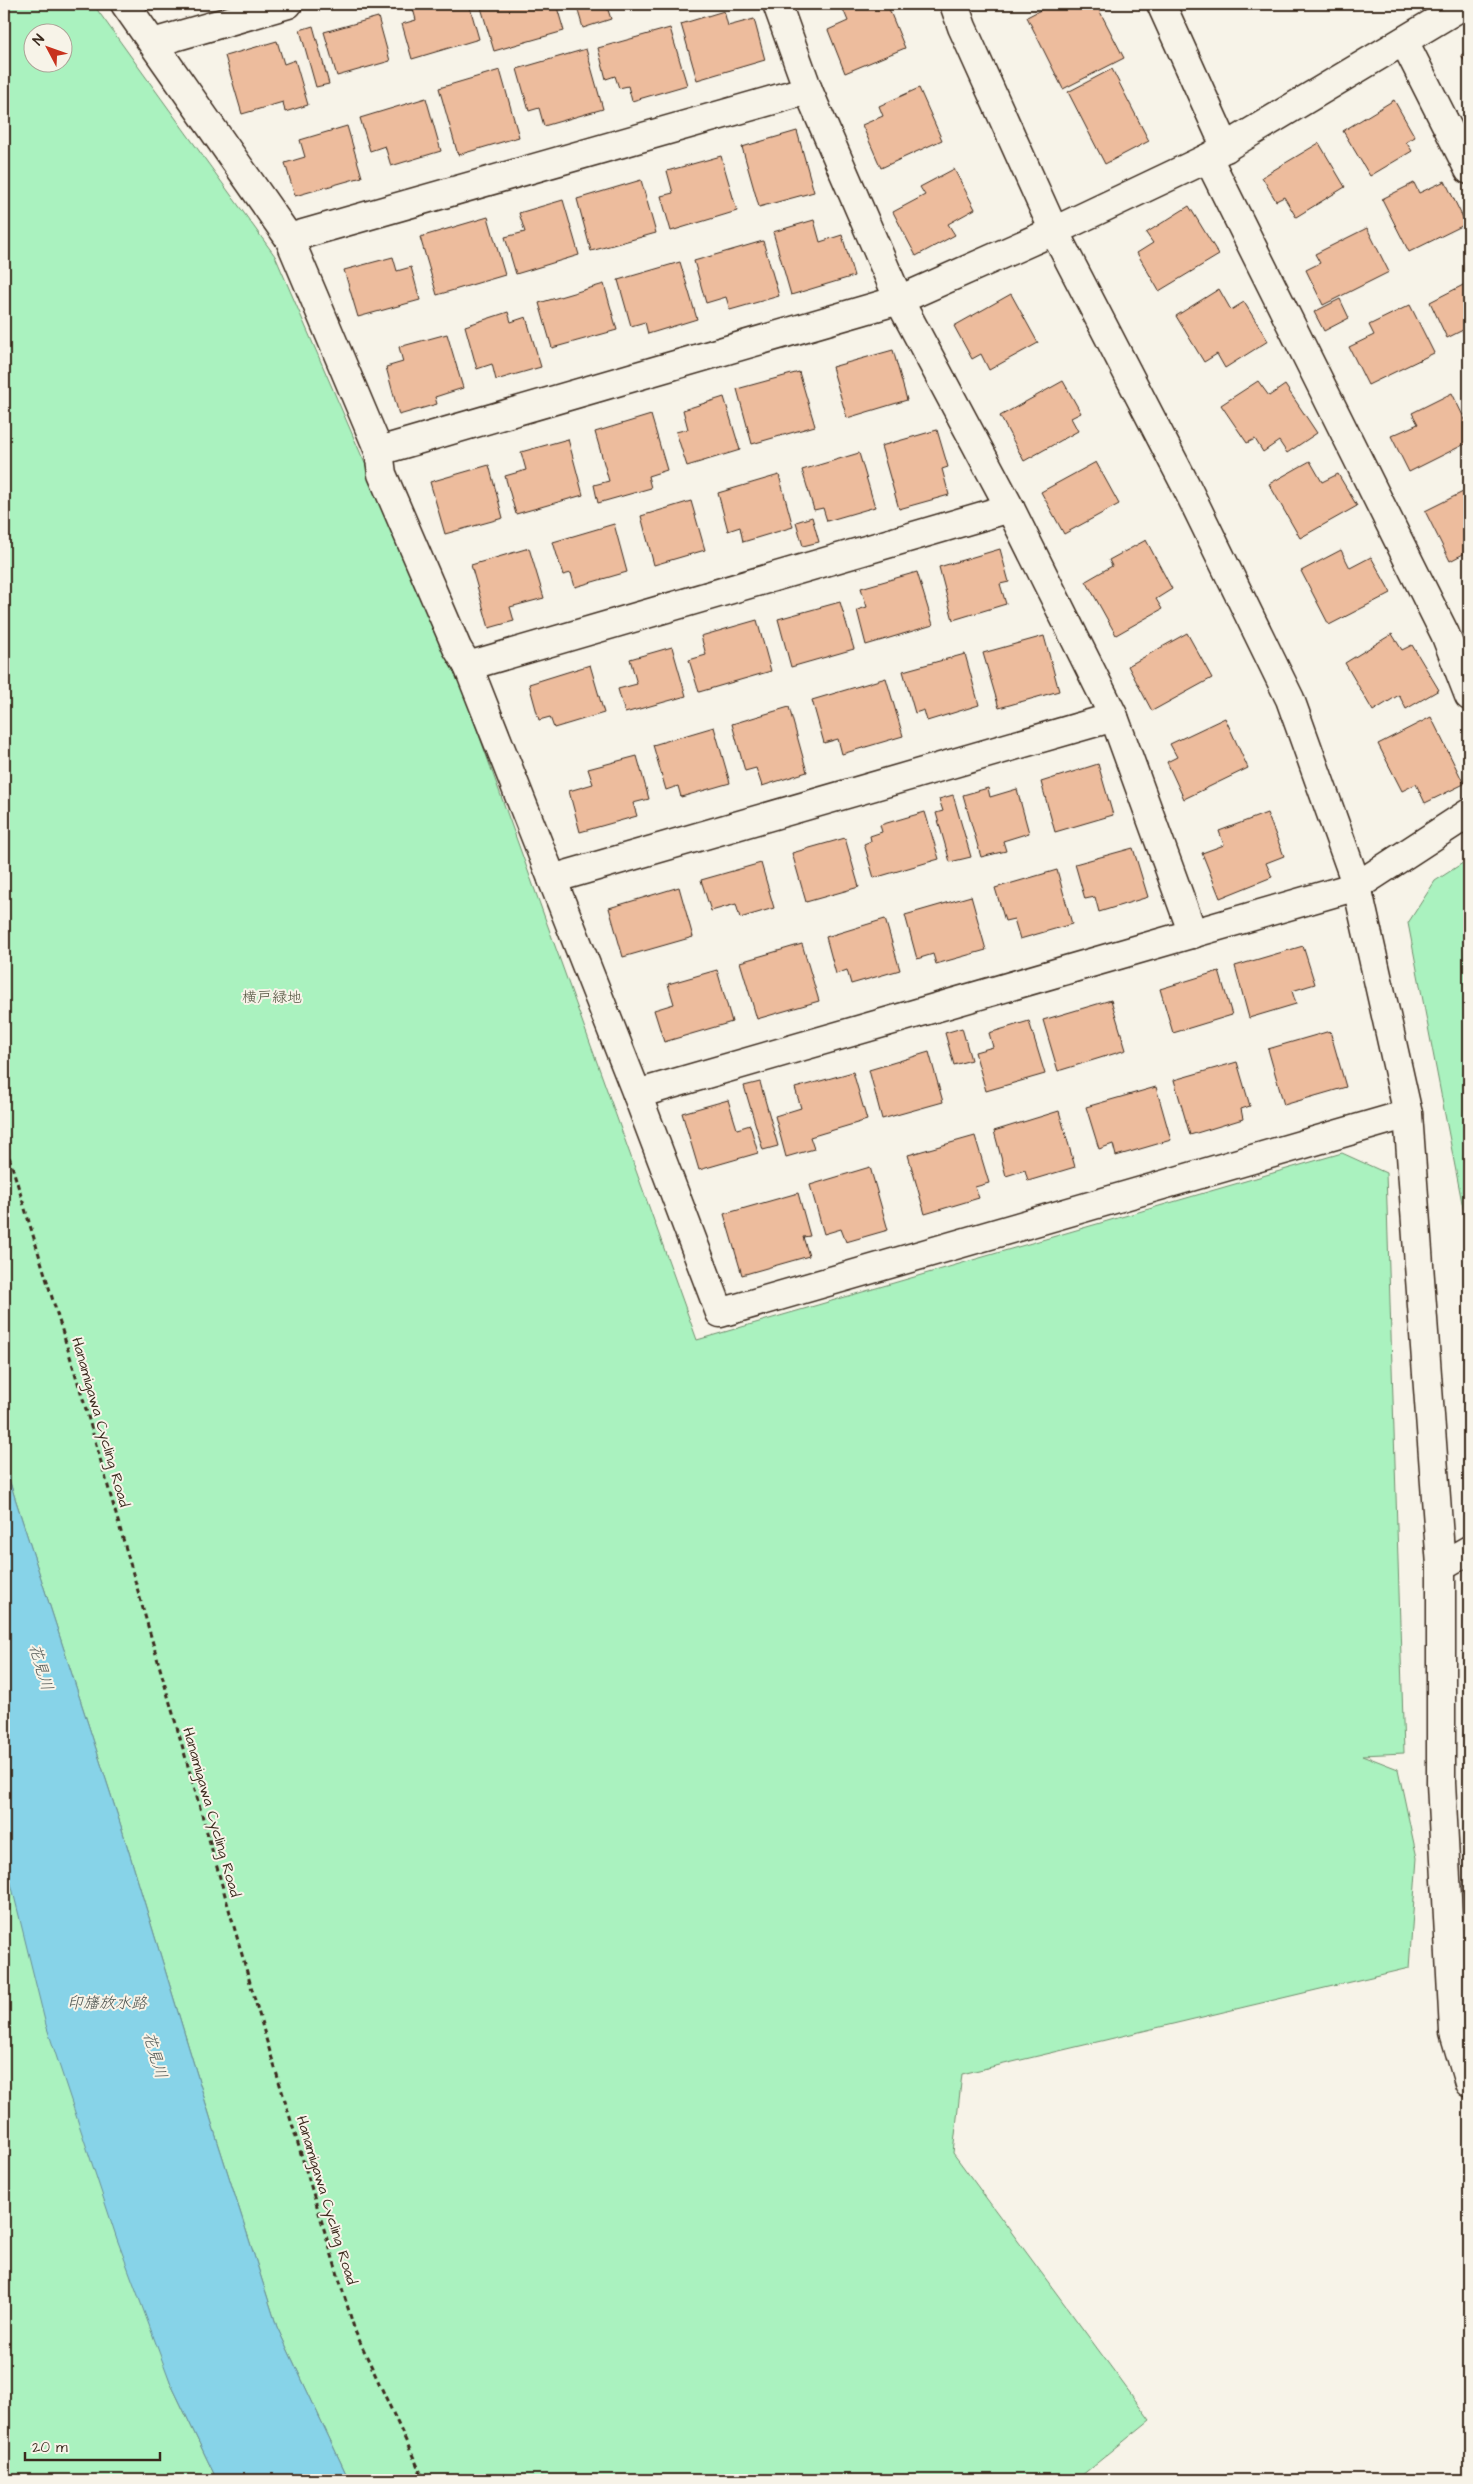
<svg xmlns="http://www.w3.org/2000/svg" width="1473" height="2484" viewBox="0 0 1473 2484" font-family="'Architects Daughter','Klee One',sans-serif">
<style>
.green{fill:#aaf2bf;stroke:#728e6e;fill-rule:evenodd}
.water{fill:#87d3e8;stroke:#698f97}
.building{fill:#edbc9d;stroke:#3b2a1e}
.lines{fill:none;stroke-linecap:round;stroke-linejoin:round}
.minor-casing{stroke:#3b2a1e;stroke-width:31}
.path{stroke:#3b2a1e;stroke-width:3;stroke-dasharray:5 4;stroke-linecap:butt}
.minor{stroke:#f7f3e8;stroke-width:28}
.labels{text-anchor:middle;stroke-width:4;stroke-linejoin:round;paint-order:stroke}
.park-label{font-size:15px;fill:#51523e;stroke:#f7f3e8}
.street-label{font-size:15px;fill:#3b2a1e;stroke:#f7f3e8}
.water-label{font-size:16px;font-style:italic;fill:#4e5450;stroke:#f7f3e8}
</style>
<rect width="100%" height="100%" fill="#f7f3e8"/>
<filter id="ink" filterUnits="userSpaceOnUse"><feTurbulence type="fractalNoise" baseFrequency=".02" numOctaves="2"/><feDisplacementMap in="SourceGraphic" scale="10" xChannelSelector="R" yChannelSelector="G"/><feConvolveMatrix kernelMatrix="1 2 1 2 8 2 1 2 1" color-interpolation-filters="sRGB"/></filter>
<g filter="url(#ink)">
<g class="green">
<path d="M4,4H93L275,256L461,685L697,1340L1342,1153L1386,1173L1404,1753L1362,1755L1398,1769L1417,1858L1409,1968L962,2074L953,2153L1150,2420L1076,2480H349L277,2327L214,2130L121,1826L4,1464ZM32,32H62V62H32Z"/>
<path d="M1469,859V1291L1464,1213L1408,923L1435,881Z"/>
<path d="M4,1832L171,2384L217,2480H4Z"/>
</g>
<path class="water" d="M4,1464L121,1826L214,2130L277,2327L349,2480H217L171,2384L117,2239L46,2025L4,1855Z"/>
<g class="building">
<path d="M415,4H469L479,39L412,59L402,24L416,20L412,5Z"/>
<path d="M480,4H556L564,31L494,51Z"/>
<path d="M576,4H617L607,7L611,19L583,28Z"/>
<path d="M854,4H887L905,48L845,73L828,30L848,21L843,9Z"/>
<path d="M1052,4H1096L1124,58L1063,89L1027,17Z"/>
<path d="M724,11L728,26L754,19L765,60L697,80L681,24Z"/>
<path d="M378,17L390,61L337,76L324,32Z"/>
<path d="M313,26L329,84L316,87L300,30Z"/>
<path d="M670,28L687,85L632,101L628,86L619,88L615,76L606,79L598,48Z"/>
<path d="M277,41L284,64L295,60L308,105L285,112L283,102L242,114L225,56Z"/>
<path d="M586,49L603,109L544,126L539,108L529,111L517,69Z"/>
<path d="M1469,50V68L1461,55Z"/>
<path d="M1112,69L1149,141L1105,164L1068,92Z"/>
<path d="M500,70L519,137L458,155L439,88Z"/>
<path d="M919,88L942,140L881,168L862,125L883,116L879,106Z"/>
<path d="M426,98L441,151L391,166L385,146L370,151L360,118Z"/>
<path d="M1394,100L1415,137L1406,142L1412,151L1370,176L1343,131Z"/>
<path d="M347,126L362,177L295,196L285,163L305,157L300,140Z"/>
<path d="M797,131L814,192L759,207L742,147Z"/>
<path d="M1319,143L1345,187L1296,217L1284,197L1276,201L1262,177Z"/>
<path d="M721,156L737,211L671,231L661,196L673,193L667,171Z"/>
<path d="M954,169L975,209L948,224L955,235L916,256L893,212L925,195L920,187Z"/>
<path d="M641,180L656,233L591,251L577,199Z"/>
<path d="M1445,181L1466,224L1409,252L1382,199L1414,183L1419,193Z"/>
<path d="M563,200L579,255L516,274L505,237L525,232L519,213Z"/>
<path d="M1189,206L1219,255L1159,291L1137,253L1153,243L1146,233Z"/>
<path d="M488,217L505,275L437,295L420,237Z"/>
<path d="M814,220L820,242L842,235L854,276L791,295L773,232Z"/>
<path d="M1367,228L1389,272L1323,305L1306,270L1320,263L1315,254Z"/>
<path d="M763,241L779,296L730,310L726,297L706,303L694,261Z"/>
<path d="M393,257L397,271L411,267L420,300L358,317L344,270Z"/>
<path d="M680,262L697,319L648,334L645,322L631,326L618,280Z"/>
<path d="M1469,282V327L1447,338L1430,302Z"/>
<path d="M604,284L617,330L552,348L539,303Z"/>
<path d="M1219,289L1231,310L1244,302L1268,341L1225,368L1217,354L1204,362L1176,316Z"/>
<path d="M1011,294L1038,343L989,370L981,354L972,359L954,326Z"/>
<path d="M1340,299L1349,318L1324,331L1314,312Z"/>
<path d="M1410,305L1434,353L1368,385L1349,347L1374,335L1369,325Z"/>
<path d="M508,312L511,322L526,317L541,367L496,380L492,364L477,369L465,326Z"/>
<path d="M447,334L463,388L435,397L437,404L399,415L386,367L403,362L399,347Z"/>
<path d="M893,350L907,400L847,418L832,367Z"/>
<path d="M799,372L815,426L752,444L737,389Z"/>
<path d="M1063,381L1081,413L1071,418L1078,431L1024,461L1000,416Z"/>
<path d="M1258,381L1269,396L1285,385L1317,433L1287,453L1279,441L1263,452L1255,439L1247,443L1221,405Z"/>
<path d="M1452,393L1469,428V442L1409,472L1391,436L1418,424L1412,413Z"/>
<path d="M724,397L740,450L687,466L676,432L688,429L683,410Z"/>
<path d="M651,415L667,470L648,476L651,488L598,503L594,485L609,481L595,432Z"/>
<path d="M937,430L948,467L942,469L949,495L899,509L881,446Z"/>
<path d="M568,439L583,495L516,514L505,476L526,470L521,452Z"/>
<path d="M859,453L875,507L827,521L823,508L814,510L802,470Z"/>
<path d="M1310,461L1322,482L1338,474L1357,506L1300,538L1269,484Z"/>
<path d="M1096,462L1119,504L1064,534L1041,492Z"/>
<path d="M489,465L503,518L445,534L430,482Z"/>
<path d="M779,475L793,527L743,542L740,527L728,531L718,493Z"/>
<path d="M1469,489V551L1450,561L1425,511Z"/>
<path d="M691,501L705,550L654,565L641,516Z"/>
<path d="M812,517L819,542L803,546L796,522Z"/>
<path d="M614,524L627,572L575,587L571,573L563,575L553,542Z"/>
<path d="M1146,540L1172,589L1156,599L1162,609L1116,635L1086,581L1112,566L1109,560Z"/>
<path d="M529,548L544,598L510,607L514,621L489,628L471,565Z"/>
<path d="M1000,549L1009,582L1000,584L1006,604L953,620L939,567Z"/>
<path d="M1341,550L1350,568L1371,557L1391,593L1329,625L1301,571Z"/>
<path d="M917,572L933,625L866,645L857,610L867,607L861,588Z"/>
<path d="M840,602L854,649L791,667L778,619Z"/>
<path d="M757,620L771,671L699,692L689,660L706,655L701,636Z"/>
<path d="M1187,633L1212,678L1152,711L1128,666Z"/>
<path d="M1392,634L1402,650L1412,645L1439,690L1406,709L1399,695L1373,711L1345,663Z"/>
<path d="M1044,636L1059,691L999,708L983,653Z"/>
<path d="M672,647L686,696L625,713L618,689L637,684L630,659Z"/>
<path d="M965,654L979,705L927,721L924,710L915,713L903,671Z"/>
<path d="M590,665L604,713L554,728L550,717L539,720L529,684Z"/>
<path d="M886,678L903,736L842,754L838,739L824,743L812,700Z"/>
<path d="M789,707L807,772L762,786L756,768L745,771L732,724Z"/>
<path d="M1431,717L1464,784L1425,803L1416,784L1402,791L1378,744Z"/>
<path d="M1225,718L1248,768L1184,799L1167,762L1177,757L1170,744Z"/>
<path d="M714,727L730,783L681,797L678,786L666,790L653,745Z"/>
<path d="M637,756L649,799L633,803L637,816L580,832L569,791L593,784L588,769Z"/>
<path d="M1098,764L1113,815L1055,832L1041,782Z"/>
<path d="M988,788L990,797L1017,789L1029,833L1003,841L1006,851L981,857L963,795Z"/>
<path d="M953,795L971,857L950,862L936,813L943,811L939,799Z"/>
<path d="M925,812L939,859L874,878L864,844L871,841L870,836L882,832L880,825Z"/>
<path d="M1267,813L1284,856L1266,863L1272,877L1220,898L1202,853L1224,845L1219,831Z"/>
<path d="M845,838L859,887L806,902L792,853Z"/>
<path d="M1133,848L1148,897L1099,912L1095,897L1085,899L1075,864Z"/>
<path d="M761,863L774,908L740,918L736,904L711,911L701,880Z"/>
<path d="M1057,870L1072,924L1020,939L1014,919L1005,921L995,888Z"/>
<path d="M679,887L693,937L623,957L609,908Z"/>
<path d="M971,896L986,950L936,964L933,954L917,959L905,915Z"/>
<path d="M885,919L900,970L851,984L847,970L836,974L826,937Z"/>
<path d="M802,944L819,1001L757,1019L740,962Z"/>
<path d="M1303,946L1315,984L1292,991L1296,1004L1249,1018L1235,966Z"/>
<path d="M717,970L732,1022L664,1042L654,1010L674,1004L668,984Z"/>
<path d="M1219,971L1232,1015L1173,1033L1160,989Z"/>
<path d="M1111,1000L1126,1050L1058,1071L1043,1020Z"/>
<path d="M1029,1021L1045,1074L986,1091L975,1052L993,1047L989,1033Z"/>
<path d="M962,1028L971,1060L954,1065L945,1033Z"/>
<path d="M1330,1031L1346,1087L1284,1105L1268,1049Z"/>
<path d="M929,1052L943,1102L882,1119L869,1070Z"/>
<path d="M1237,1062L1250,1106L1241,1109L1243,1119L1190,1135L1174,1080Z"/>
<path d="M853,1072L867,1120L810,1137L814,1149L786,1157L775,1116L801,1108L795,1088Z"/>
<path d="M760,1082L778,1146L763,1150L744,1086Z"/>
<path d="M1156,1087L1171,1140L1116,1156L1113,1144L1099,1149L1086,1107Z"/>
<path d="M728,1100L737,1129L750,1125L758,1153L699,1170L682,1113Z"/>
<path d="M1059,1111L1075,1167L1028,1181L1025,1170L1006,1176L994,1131Z"/>
<path d="M975,1136L989,1183L975,1187L979,1198L925,1214L908,1155Z"/>
<path d="M870,1167L888,1230L846,1242L841,1229L824,1234L810,1185Z"/>
<path d="M798,1193L810,1236L803,1237L809,1256L742,1275L724,1214Z"/>
</g>
<g class="lines">
<defs>
<g id="minor">
<path d="M125,4L289,238L379,451L382,474L457,648L468,666L637,1094L720,1313L1408,1114"/>
<path d="M777,4L808,90L899,300L1010,508L1114,717L1193,934"/>
<path d="M954,4L962,27L1054,231L1186,486L1290,699L1357,886L1408,1114L1441,1566V1783L1454,2032L1469,2083"/>
<path d="M1161,4L1226,148"/>
<path d="M1404,41L1469,170"/>
<path d="M153,43L288,4"/>
<path d="M1208,158L1445,634L1469,696"/>
<path d="M289,238L808,90"/>
<path d="M379,451L899,300L1054,231L1208,158L1465,4"/>
<path d="M468,666L1010,508"/>
<path d="M552,879L1114,717"/>
<path d="M637,1094L1357,886L1469,813"/>
<path d="M1441,1566L1469,1550"/>
</g>
</defs>
<use href="#minor" class="minor-casing"/>
<path class="path" d="M4,1140L83,1399L267,2042L355,2331L424,2480"/>
<use href="#minor" class="minor"/>
</g>
</g>
<g class="labels">
<g class="park-label">
<text x="272" y="1002">横戸緑地</text>
</g>
<g class="street-label">
<text transform="translate(101 1422) rotate(74)" y="5">Hanamigawa Cycling Road</text>
<text transform="translate(212 1812) rotate(74)" y="5">Hanamigawa Cycling Road</text>
<text transform="translate(327 2200) rotate(73)" y="5">Hanamigawa Cycling Road</text>
</g>
<g class="water-label">
<text transform="translate(42 1667) rotate(74)" y="6">花見川</text>
<text x="107" y="2008">印旛放水路</text>
<text transform="translate(156 2055) rotate(74)" y="6">花見川</text>
</g>
</g>
<rect width="1473" height="2484" fill="none" stroke="#f7f3e8" stroke-width="20"/>
<rect x="10" y="10" width="1453" height="2464" fill="none" stroke="#3b2a1e" stroke-width="2" filter="url(#ink)"/>
<g transform="translate(48 48) rotate(311)"><circle r="24" fill="#f7f3e8" stroke="#aca397"/>
<path d="M0-4L9 19L0 12L-9 19Z" fill="#c8321e"/>
<text y="-8" font-size="14" font-weight="bold" text-anchor="middle" fill="#3b2a1e">N</text>
</g>
<path d="M25 2452v8h135v-8" fill="none" stroke="#3b2a1e" stroke-width="2.5"/>
<text x="32" y="2452" font-size="15" fill="#3b2a1e" stroke="#f7f3e8" stroke-width="4" paint-order="stroke">20 m</text>
</svg>
